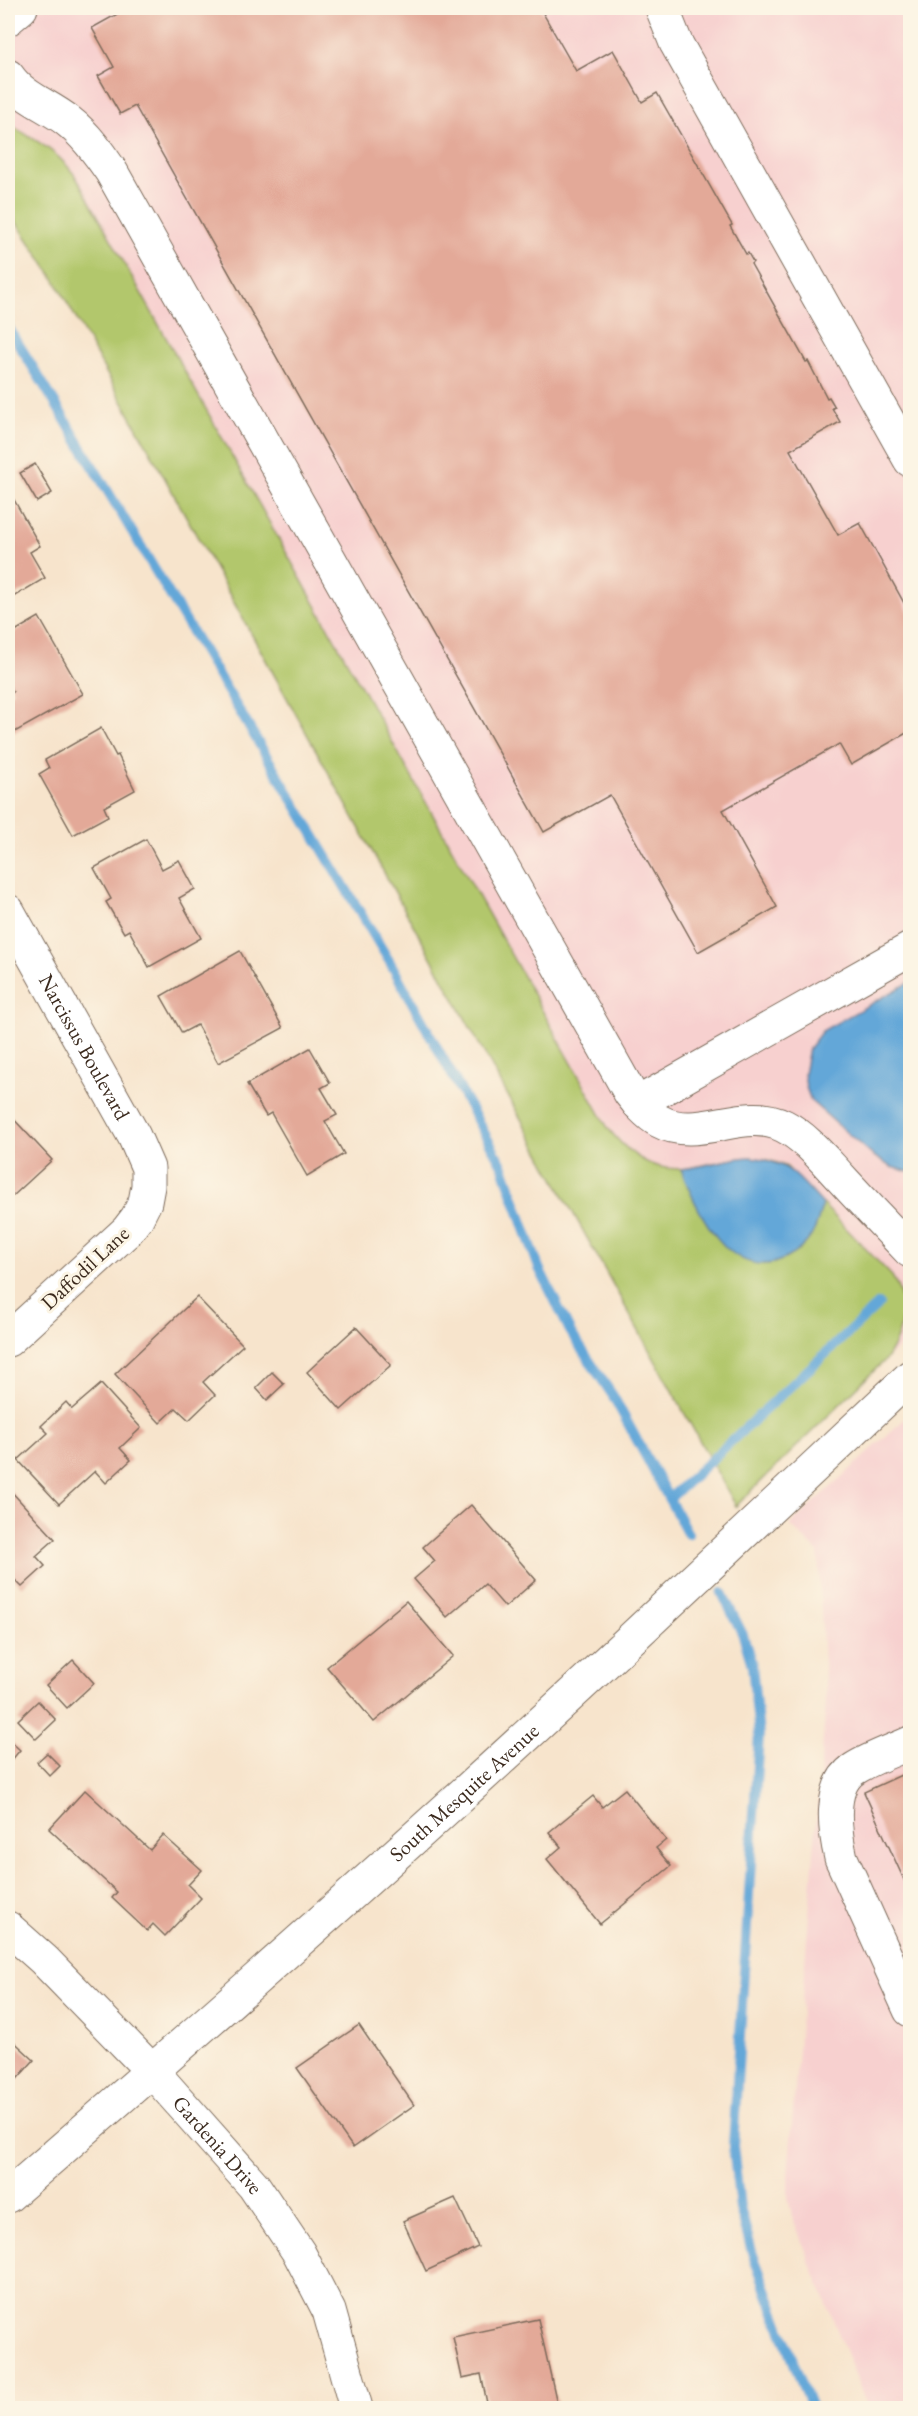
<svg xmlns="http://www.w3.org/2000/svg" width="918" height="2416" viewBox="0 0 918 2416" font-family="'EB Garamond',serif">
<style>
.built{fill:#f7d0cf}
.green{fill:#b2c76c;stroke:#767845;stroke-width:1.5}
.water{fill:#64a7d8;stroke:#50687b;stroke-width:1.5}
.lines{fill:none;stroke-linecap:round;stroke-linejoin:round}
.stream{stroke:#64a7d8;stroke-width:10}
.building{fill:#e3a998}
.minor-casing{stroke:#7d6b5b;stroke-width:35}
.minor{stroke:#fff;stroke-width:33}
.labels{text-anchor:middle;stroke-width:6;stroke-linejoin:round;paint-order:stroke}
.street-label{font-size:21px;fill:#3b2a1e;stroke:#fcf5e5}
</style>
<rect width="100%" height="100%" fill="#fcf5e5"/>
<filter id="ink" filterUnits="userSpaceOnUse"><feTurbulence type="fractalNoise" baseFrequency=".0167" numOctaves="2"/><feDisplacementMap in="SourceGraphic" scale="12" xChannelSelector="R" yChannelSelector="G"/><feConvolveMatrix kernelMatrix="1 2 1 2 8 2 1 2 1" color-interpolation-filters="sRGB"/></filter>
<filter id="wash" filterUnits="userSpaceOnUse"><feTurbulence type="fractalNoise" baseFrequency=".008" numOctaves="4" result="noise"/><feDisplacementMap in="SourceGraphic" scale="24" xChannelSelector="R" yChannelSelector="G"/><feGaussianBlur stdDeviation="1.35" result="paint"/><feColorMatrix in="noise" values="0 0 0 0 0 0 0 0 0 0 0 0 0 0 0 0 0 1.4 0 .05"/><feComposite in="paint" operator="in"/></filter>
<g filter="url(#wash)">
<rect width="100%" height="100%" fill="#f7e4cc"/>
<g class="built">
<path d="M8,8H910V1336L736,1506L53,277L8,210Z"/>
<path d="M910,1414V2408H868L792,2216L788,2197V2175L826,1702L818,1552L790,1525Z"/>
</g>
<path class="green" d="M8,124C36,140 62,153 79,182L608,1128C674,1213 718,1133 787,1167L892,1276C910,1305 903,1333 886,1359L736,1506L53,277L8,210Z"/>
<g class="water">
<path d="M910,982V1172L891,1167L872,1155L811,1101L806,1087L804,1074L809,1048L822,1031Z"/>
<path d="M751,1157C791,1163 796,1175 822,1203C818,1228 810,1246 786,1258C731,1286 696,1210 681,1169C705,1167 728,1158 751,1157Z"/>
</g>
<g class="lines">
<g class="stream">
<path d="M8,327L55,403L391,964L503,1167L539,1268L571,1333L613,1396L688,1534"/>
<path d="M669,1499L879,1304"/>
<path d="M722,1593L743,1635L752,1665L759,1735L733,2146L740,2208L752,2252L811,2408"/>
</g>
</g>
<g id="blocks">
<g class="building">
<path d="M128,8H540L576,71L613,50L642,102L657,93L732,225L730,226L746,254L748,253L753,262L751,264L806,362L808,361L827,398L829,397L835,407L832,408L840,422L790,450L838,535L860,523L910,614V731L851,765L839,744L723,810L777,907L698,952L610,795L544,832L135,106L120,114L98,76L114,67L92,28Z"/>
<path d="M35,464L52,493L37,502L20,473Z"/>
<path d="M13,498L40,546L30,552L45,578L8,600V500Z"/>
<path d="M39,617L83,694L13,733L8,723V695L13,692L8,683V635Z"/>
<path d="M101,728L116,756L118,755L135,790L104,807L108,816L73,835L39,774L49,768L45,760Z"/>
<path d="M146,839L162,869L179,860L195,889L179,898L201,938L149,967L129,930L124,933L106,902L111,899L94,868Z"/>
<path d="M240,951L283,1028L218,1063L197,1025L182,1033L161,996Z"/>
<path d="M310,1048L330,1083L321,1088L337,1115L325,1121L344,1154L307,1176L271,1113L266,1116L247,1084Z"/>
<path d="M8,1113L52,1160L13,1196L8,1190Z"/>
<path d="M197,1297L243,1345L203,1382L215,1395L189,1420L176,1408L160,1423L115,1374Z"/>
<path d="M356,1327L391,1365L341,1410L307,1372Z"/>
<path d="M272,1372L284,1384L267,1400L256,1388Z"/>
<path d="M101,1384L141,1428L120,1448L131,1460L106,1483L95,1471L59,1504L18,1460L48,1433L41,1426L66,1402L72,1409Z"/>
<path d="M8,1488L55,1539L36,1556L45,1566L22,1587L13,1578L8,1582Z"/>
<path d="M471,1505L536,1580L505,1607L485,1584L447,1617L414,1579L435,1561L423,1547Z"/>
<path d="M406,1601L453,1656L374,1722L327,1667Z"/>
<path d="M73,1660L94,1683L67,1708L46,1685Z"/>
<path d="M38,1701L56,1720L36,1739L18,1720Z"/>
<path d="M9,1740L20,1750L11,1761L8,1758Z"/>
<path d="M47,1753L60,1766L50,1776L37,1762Z"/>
<path d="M910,1771V1893L864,1792Z"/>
<path d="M625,1789L666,1840L656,1848L671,1866L600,1924L547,1859L561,1847L549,1832L593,1796L602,1807Z"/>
<path d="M85,1790L150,1850L163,1835L202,1870L188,1885L201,1898L165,1936L153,1924L147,1931L112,1898L117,1892L49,1829Z"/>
<path d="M359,2025L414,2105L353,2148L297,2068Z"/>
<path d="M8,2036L34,2060L8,2089Z"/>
<path d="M455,2198L478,2247L426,2271L403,2221Z"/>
<path d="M538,2319L558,2408H488L481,2374L462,2378L453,2337Z"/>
</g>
</g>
</g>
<g filter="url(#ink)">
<use href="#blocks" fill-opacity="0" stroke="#7d6b5b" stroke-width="1.5"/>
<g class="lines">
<defs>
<g id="minor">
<path d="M662,8L676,43L910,460"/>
<path d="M8,19L21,8"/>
<path d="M8,76C23,98 48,105 68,121C86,135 99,153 111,171L630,1093C638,1103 647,1114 659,1121C699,1143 743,1105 784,1126C807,1138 824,1160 841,1178C864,1203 887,1227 910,1251"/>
<path id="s1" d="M8,911L134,1136L148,1168V1186L145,1202L137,1218L127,1231L8,1340"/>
<path d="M638,1103L910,949"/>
<path d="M910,1743C892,1751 871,1758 854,1769C828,1786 835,1833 841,1858L910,2010"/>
<path id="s2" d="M8,1928L44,1960L152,2071L254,2186L299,2253L329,2311L356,2408"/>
<path id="s3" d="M8,2196C230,2004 451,1809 665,1607C747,1530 828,1453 910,1377"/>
</g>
</defs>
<use href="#minor" class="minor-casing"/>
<use href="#minor" class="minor"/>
</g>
</g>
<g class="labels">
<g class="street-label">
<text dy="7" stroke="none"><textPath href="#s1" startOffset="156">Narcissus Boulevard</textPath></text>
<text transform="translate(85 1268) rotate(-43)" y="7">Daffodil Lane</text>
<text dy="7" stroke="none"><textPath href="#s3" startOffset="609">South Mesquite Avenue</textPath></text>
<text dy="7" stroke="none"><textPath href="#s2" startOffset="302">Gardenia Drive</textPath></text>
</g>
</g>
<rect width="918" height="2416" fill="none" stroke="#fcf5e5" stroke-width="30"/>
</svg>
